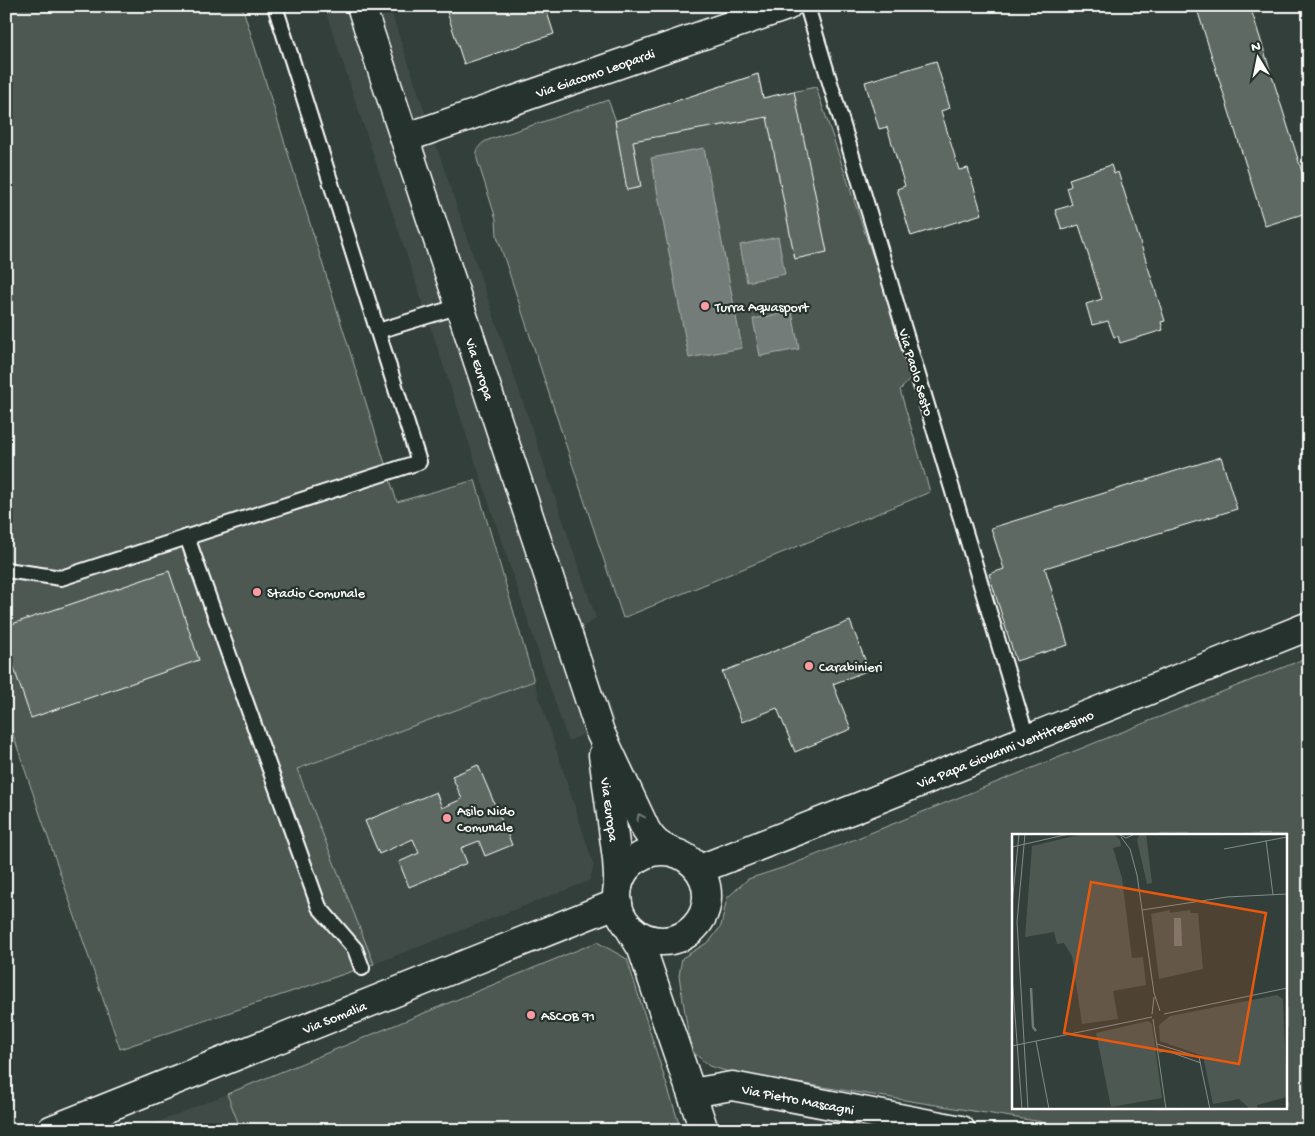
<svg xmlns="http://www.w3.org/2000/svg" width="1315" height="1136" viewBox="0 0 1315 1136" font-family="'Gochi Hand',sans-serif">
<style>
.built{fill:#404c47}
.green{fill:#4d5853;stroke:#a6aca9;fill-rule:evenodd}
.water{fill:#737b78;stroke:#abb0ae}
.building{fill:#5f6964;stroke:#fff}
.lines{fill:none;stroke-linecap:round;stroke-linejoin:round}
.lane-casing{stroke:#fff;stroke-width:18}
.street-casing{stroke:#fff;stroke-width:31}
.lane{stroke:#26332d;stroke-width:14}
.street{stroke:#26332d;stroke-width:28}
.oneway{stroke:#727a76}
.poi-dot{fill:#ff9aa2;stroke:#26332d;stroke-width:2}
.labels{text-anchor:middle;stroke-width:4.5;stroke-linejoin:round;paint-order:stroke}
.street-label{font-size:14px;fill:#fff;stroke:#26332d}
.poi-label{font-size:14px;fill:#fff;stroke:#26332d;text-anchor:start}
.inset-river{fill:none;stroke:#737b78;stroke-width:2.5}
.inset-road{fill:none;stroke:#858c89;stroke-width:1}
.view{fill:#e8590c;fill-opacity:0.15;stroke:#e8590c;stroke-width:2.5}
.inset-edge{fill:none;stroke:#fff;stroke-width:2.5}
</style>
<rect width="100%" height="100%" fill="#333f3a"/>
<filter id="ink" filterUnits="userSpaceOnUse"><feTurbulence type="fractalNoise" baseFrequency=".02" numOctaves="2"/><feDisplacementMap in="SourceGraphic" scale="10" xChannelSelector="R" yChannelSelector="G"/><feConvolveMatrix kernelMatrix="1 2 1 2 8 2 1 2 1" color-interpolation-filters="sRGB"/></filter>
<g filter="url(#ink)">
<g class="built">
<path d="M324,6H389L596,618L582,628L615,722L568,741Z"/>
<path d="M534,681L594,866L589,881L374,964L297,769Z"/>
<path d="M227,1094L241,1130H138Z"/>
</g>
<g class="green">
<path d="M6,6H242L397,502L475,480L534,681L297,769L374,964L120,1049L6,714Z"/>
<path d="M758,74L763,98L816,87L913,376L900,390L930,492L623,618L497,236L496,219L477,159C476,149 479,144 488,140L608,100L616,121Z"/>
<path d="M1309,657V1130H1046L1042,1122L729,1072L709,1066L691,1050L679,976L682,958L710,941L721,926L727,898L748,879L788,866ZM1014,835H1286V1107H1014Z"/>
<path d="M597,942L627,959L681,1130H241L227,1094Z"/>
</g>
<g class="water">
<path d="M704,148L742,348L689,358L651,158Z"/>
<path d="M778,237L785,274L747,282L740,245Z"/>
<path d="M792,312L799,349L760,356L753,319Z"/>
</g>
<g class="building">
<path d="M445,6H545L554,34L464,64Z"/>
<path d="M629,6H642L630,10Z"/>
<path d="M1196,6H1250L1309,194V212L1265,226Z"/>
<path d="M936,61L950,108L941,111L959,170L968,168L982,214L911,236L897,189L905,186L887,127L879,129L865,82Z"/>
<path d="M758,74L763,98L794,91L827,252L795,259L767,117L633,141L641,187L627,190L615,121Z"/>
<path d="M1111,165L1114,174L1118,172L1165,321L1161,322L1163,330L1120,343L1118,336L1114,337L1108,321L1092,325L1086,304L1102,299L1079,225L1062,230L1055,210L1072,205L1067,188L1071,186L1069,179Z"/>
<path d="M1221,457L1237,509L1045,568L1068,645L1016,661L989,574L1004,569L991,528Z"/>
<path d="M169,571L199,660L31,718L6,645V626Z"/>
<path d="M850,621L869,670L833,684L851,729L795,752L777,708L742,722L722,672Z"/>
<path d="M478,765L512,845L485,856L479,841L461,848L467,863L409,887L399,862L419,853L413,839L379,854L365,821L436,792L442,808L462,799L452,776Z"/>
</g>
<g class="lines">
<defs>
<g id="lane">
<path d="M807,6L1027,738"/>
<path d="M378,331L460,306"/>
<path d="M187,537L319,907L355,949L362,968"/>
<path d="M6,570L61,578L419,462L275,6"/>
</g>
<g id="street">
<path id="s1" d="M361,6L600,732L646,830C653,841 659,847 671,851"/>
<path id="s2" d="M405,138L787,6"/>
<path id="s3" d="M603,755L617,859L618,876V887"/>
<circle cx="662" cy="896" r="45"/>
<path id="s4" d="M700,869L861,806L1309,626"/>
<path d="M628,926L642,949L704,1130"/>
<path id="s5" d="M692,1093L732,1086L961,1130"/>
<path id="s6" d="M51,1130L618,903"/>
</g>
</defs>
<use href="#lane" class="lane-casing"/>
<use href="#street" class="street-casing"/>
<use href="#lane" class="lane"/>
<use href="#street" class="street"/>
</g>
<defs><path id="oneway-chevron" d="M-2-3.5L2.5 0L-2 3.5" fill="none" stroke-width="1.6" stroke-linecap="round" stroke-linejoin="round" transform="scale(1.25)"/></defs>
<use class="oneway" href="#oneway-chevron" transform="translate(640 817) rotate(-115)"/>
</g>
<g class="poi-dot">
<circle cx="705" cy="306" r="5"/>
<circle cx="257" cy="592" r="5"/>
<circle cx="809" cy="666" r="5"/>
<circle cx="447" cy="818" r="5"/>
<circle cx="531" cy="1015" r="5"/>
</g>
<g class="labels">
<g class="street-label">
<text dy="5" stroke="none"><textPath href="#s2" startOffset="201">Via Giacomo Leopardi</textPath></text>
<text dy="5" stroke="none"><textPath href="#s1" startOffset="382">Via Europa</textPath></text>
<text transform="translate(917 372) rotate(73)" y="5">Via Paolo Sesto</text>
<text dy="5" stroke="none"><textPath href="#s4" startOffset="328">Via Papa Giovanni Ventitreesimo</textPath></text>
<text dy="5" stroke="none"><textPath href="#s3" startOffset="55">Via Europa</textPath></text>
<text dy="5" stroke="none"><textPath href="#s6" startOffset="305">Via Somalia</textPath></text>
<text dy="5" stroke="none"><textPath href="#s5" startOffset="108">Via Pietro Mascagni</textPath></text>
</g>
<g class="poi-label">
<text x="715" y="311">Turra Aqvasport</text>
<text x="267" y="597">Stadio Comunale</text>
<text x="819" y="671">Carabinieri</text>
<text x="457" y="815">Asilo Nido<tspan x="457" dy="16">Comunale</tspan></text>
<text x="541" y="1020">ASCOB 91</text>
</g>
</g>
<g transform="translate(1012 834)">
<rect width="275" height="275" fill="#333f3a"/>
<path d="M71,0H102L108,6L109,12L101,14L110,44L120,124L131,123L134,151L101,157L106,185L70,190L60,122L52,109L45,110L42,98L13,103L20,12ZM128,0H134L140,49L135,50L125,6ZM158,76V79L178,76L179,79H186L191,135L147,145L139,80ZM265,161L271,165L275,263L245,271L246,275H238L227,265L201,270L191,222L148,207L147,191L158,182ZM136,187L140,190L150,264L99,273L84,199Z" fill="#4d5853"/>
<path d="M162,84H169L170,112H162Z" fill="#737b78"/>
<path class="inset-river" d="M19,154L21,193L24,197"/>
<path class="inset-road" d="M13,0L5,88L16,275M106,0L114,4L123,0M109,3L118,15L125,41L142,159L148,177M254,6L261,61M0,13L57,0M212,15L275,3M0,71L7,0M130,76L215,63L275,60M0,141L10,275M140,180L142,163M152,180L275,154M141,185L154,275M24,207L37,275M145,210L187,223L198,275M0,212L140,183M147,218L155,217L189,229"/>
<path class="view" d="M79,48L254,79L227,230L52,199Z"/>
<rect width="275" height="275" class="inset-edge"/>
</g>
<rect width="1315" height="1136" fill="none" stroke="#26332d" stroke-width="25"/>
<rect x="12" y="12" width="1290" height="1111" fill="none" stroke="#fff" stroke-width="2" filter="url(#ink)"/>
<g transform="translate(1258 58) rotate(350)" stroke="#26332d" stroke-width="4" paint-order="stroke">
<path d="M0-4L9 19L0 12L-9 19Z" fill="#ffffff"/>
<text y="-8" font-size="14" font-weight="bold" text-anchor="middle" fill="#ffffff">N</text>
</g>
</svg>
